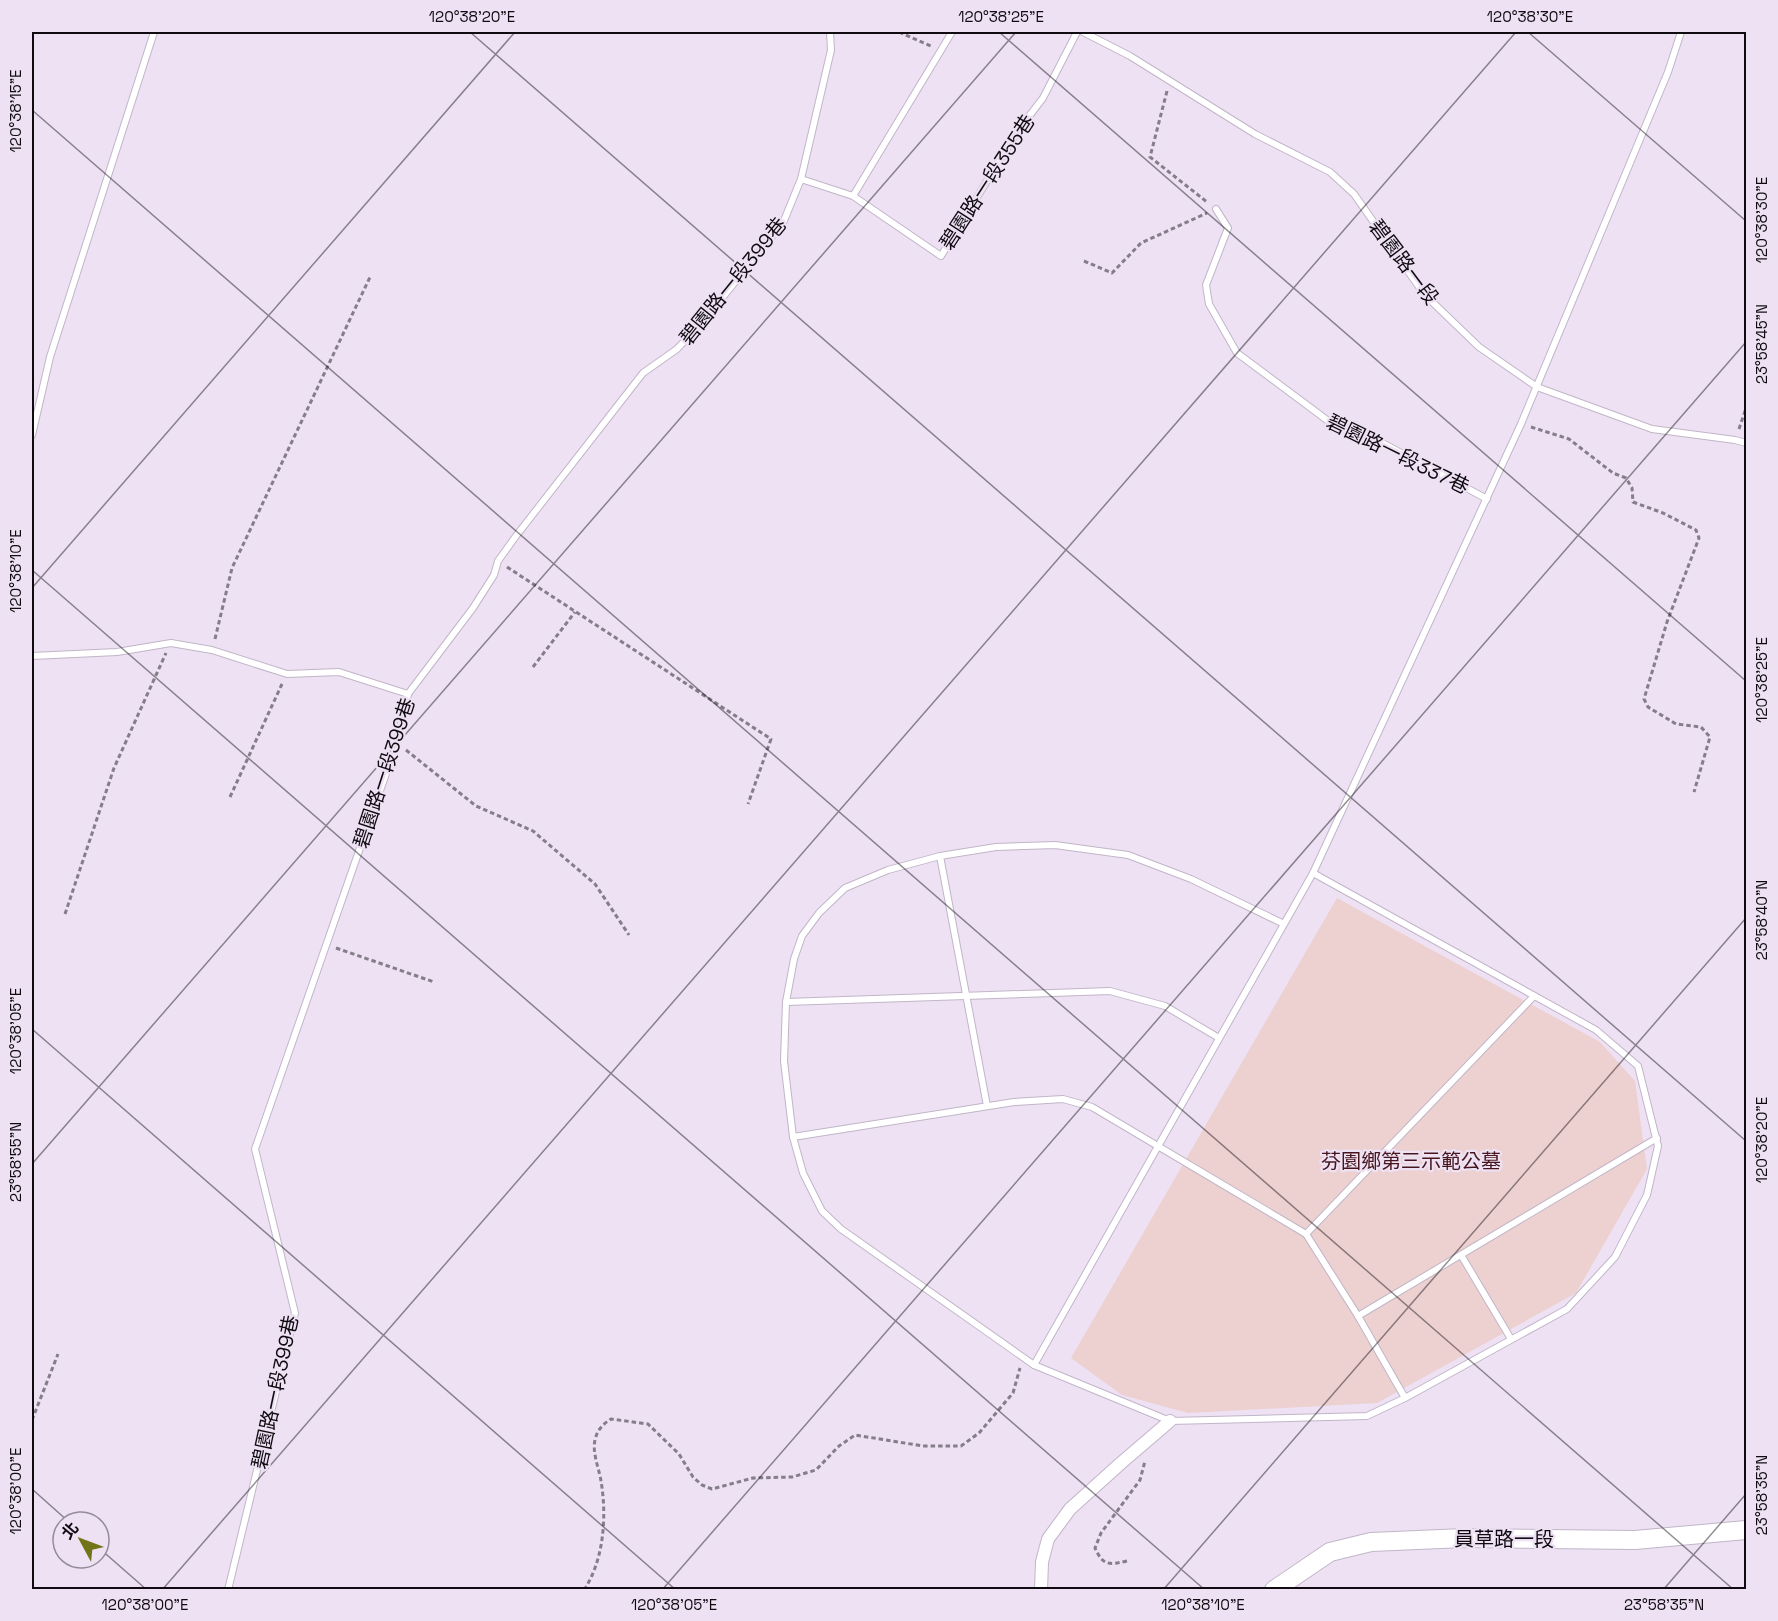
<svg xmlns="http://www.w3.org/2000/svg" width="1778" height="1621" viewBox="0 0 1778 1621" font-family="'Space Grotesk','Noto Sans TC',sans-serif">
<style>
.green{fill:#edd0d0}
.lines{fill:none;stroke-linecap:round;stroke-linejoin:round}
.lane-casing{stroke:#c1b6c8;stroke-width:8}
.street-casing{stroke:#c1b6c8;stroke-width:14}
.secondary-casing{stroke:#c1b6c8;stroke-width:20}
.path{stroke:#857d89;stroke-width:3;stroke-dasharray:4.5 3;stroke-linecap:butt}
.lane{stroke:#fff;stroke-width:6}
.street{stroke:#fff;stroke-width:12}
.secondary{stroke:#fff;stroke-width:18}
.ticks{fill:none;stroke:#0f0b11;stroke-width:1.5;stroke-opacity:0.45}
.labels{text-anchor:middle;stroke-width:4.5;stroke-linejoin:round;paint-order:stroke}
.street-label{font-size:20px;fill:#0f0b11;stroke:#ede1f3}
.park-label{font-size:20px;fill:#47161c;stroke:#ede1f3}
.neatline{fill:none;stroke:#0f0b11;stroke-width:2}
.ticks-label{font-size:15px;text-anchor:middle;fill:#0f0b11}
</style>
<rect width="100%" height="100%" fill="#ede1f3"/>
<path class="green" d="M1337,898L1600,1042L1635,1081L1647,1169L1576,1293L1377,1403L1188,1413L1122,1395L1071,1358Z"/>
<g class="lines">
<defs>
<g id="lane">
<path d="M1083,32L1130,56L1255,134L1330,172L1354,194L1424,294L1479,347L1537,387L1652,429L1735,440L1746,443"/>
<path d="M801,179L853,196L941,256L1017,132L1043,98L1077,32"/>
<path d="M853,196L952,32"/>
<path d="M1216,209L1228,228L1206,285L1209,304L1237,353L1339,429L1358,430L1487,499"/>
<path d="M32,435L50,357L154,32"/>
<path d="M32,656L117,652L171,643L212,650L287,674L339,672L408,694"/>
<path d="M940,856L987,1106"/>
<path d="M1284,924L1191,879L1128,855L1055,845L996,847L940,856L888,870L845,888L819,913L802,936L794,959L786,1002L784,1061L793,1137L803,1173L822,1211L841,1229L1034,1365L1170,1421L1367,1416L1405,1398L1567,1309L1615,1257L1647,1195L1658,1146L1638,1066L1596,1030L1313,873"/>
<path d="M786,1002L1110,991L1165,1006L1219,1038"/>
<path d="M793,1137L1014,1102L1063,1099L1092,1107L1306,1234L1358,1316L1405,1398"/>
<path d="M1306,1234L1534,996"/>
<path d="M1461,1255L1511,1339"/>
<path d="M1358,1316L1657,1138"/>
<path d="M1034,1365L1313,873L1521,424L1668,72L1681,32"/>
<path d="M228,1590L295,1313L255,1149L397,742L408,694L473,608L494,575L498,561L516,536L643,373L677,349L705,319L783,223L801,179L831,50L830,32"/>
</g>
<path id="street" d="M1041,1590L1042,1562L1048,1539L1070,1509L1121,1463L1170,1421"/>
<path id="secondary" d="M1274,1590L1330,1552L1371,1542L1464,1538L1635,1540L1746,1530"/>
</defs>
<use href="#lane" class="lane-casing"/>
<use href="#street" class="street-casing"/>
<use href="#secondary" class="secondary-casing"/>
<g class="path">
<path d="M899,32L931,46"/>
<path d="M1167,91L1150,157L1207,202"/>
<path d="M1084,261L1112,273L1141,243L1207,213"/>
<path d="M1531,427L1569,439L1613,473L1626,478L1632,488L1633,502L1663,513L1696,530L1699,538L1667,622L1644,699L1648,707L1676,724L1701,727L1710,737L1694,792"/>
<path d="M1739,429L1746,408"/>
<path d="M507,567L771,739L748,804"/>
<path d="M215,639L232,568L371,275"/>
<path d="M533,667L575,612"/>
<path d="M406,750L476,806L533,831L595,884L629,935"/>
<path d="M230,797L282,684"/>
<path d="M65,914L114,768L166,653"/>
<path d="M336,948L434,982"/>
<path d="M32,1420L58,1354"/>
<path d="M1127,1561C1109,1565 1103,1566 1095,1548L1101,1533L1140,1480L1145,1461"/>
<path d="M584,1590C604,1560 607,1516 601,1481C599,1468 592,1453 595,1440C597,1430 603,1424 611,1419L648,1424L679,1454L693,1477L702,1485L712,1489L753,1478L792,1477L816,1470L839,1446L855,1435L923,1446H961L979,1433L1013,1393L1020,1368"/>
</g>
<use href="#lane" class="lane"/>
<use href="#street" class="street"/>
<use href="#secondary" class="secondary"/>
</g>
<path class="ticks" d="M470,32L1746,1141M999,32L1746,681M1528,32L1746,221M32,110L1734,1590M32,570L1205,1590M32,588L515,32M32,1029L676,1590M32,1164L1016,32M32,1489L69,1522M99,1548L147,1590M162,1590L1516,32M662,1590L1746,342M1163,1590L1746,918M1663,1590L1746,1494"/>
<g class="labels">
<g class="street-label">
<text transform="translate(987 182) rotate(-57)" y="7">碧園路一段355巷</text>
<text transform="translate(1404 262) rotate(53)" y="7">碧園路一段</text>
<text transform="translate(733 281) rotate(-51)" y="7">碧園路一段399巷</text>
<text transform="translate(1398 454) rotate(26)" y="7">碧園路一段337巷</text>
<text transform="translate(384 773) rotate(-72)" y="7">碧園路一段399巷</text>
<text transform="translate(275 1392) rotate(-78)" y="7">碧園路一段399巷</text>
<text x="1504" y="1546">員草路一段</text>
</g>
<g class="park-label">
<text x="1411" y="1168">芬園鄉第三示範公墓</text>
</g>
</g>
<rect width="1778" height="1621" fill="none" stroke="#ede1f3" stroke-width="66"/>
<g transform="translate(81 1540) rotate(311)"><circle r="28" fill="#ede1f3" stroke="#948b99" stroke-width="1.5"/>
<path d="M0-4.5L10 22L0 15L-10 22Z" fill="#737317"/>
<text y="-9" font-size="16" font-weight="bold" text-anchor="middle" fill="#0f0b11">北</text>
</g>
<rect x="33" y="33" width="1712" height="1555" class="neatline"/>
<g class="ticks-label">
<text x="472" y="22">120°38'20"E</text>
<text x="1001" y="22">120°38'25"E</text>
<text x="1530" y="22">120°38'30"E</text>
<text transform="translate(16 111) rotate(-90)" y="5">120°38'15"E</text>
<text transform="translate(1762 220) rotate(-90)" y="5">120°38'30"E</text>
<text transform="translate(1762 344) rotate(-90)" y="5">23°58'45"N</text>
<text transform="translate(16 571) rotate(-90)" y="5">120°38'10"E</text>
<text transform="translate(1762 680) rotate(-90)" y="5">120°38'25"E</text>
<text transform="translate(1762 920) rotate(-90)" y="5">23°58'40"N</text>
<text transform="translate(16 1031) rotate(-90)" y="5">120°38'05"E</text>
<text transform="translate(1762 1140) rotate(-90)" y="5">120°38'20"E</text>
<text transform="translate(16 1162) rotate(-90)" y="5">23°58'55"N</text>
<text transform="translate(16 1491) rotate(-90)" y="5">120°38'00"E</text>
<text transform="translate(1762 1495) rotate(-90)" y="5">23°58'35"N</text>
<text x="145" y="1610">120°38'00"E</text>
<text x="674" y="1610">120°38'05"E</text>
<text x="1203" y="1610">120°38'10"E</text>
<text x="1664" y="1610">23°58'35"N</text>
</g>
</svg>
